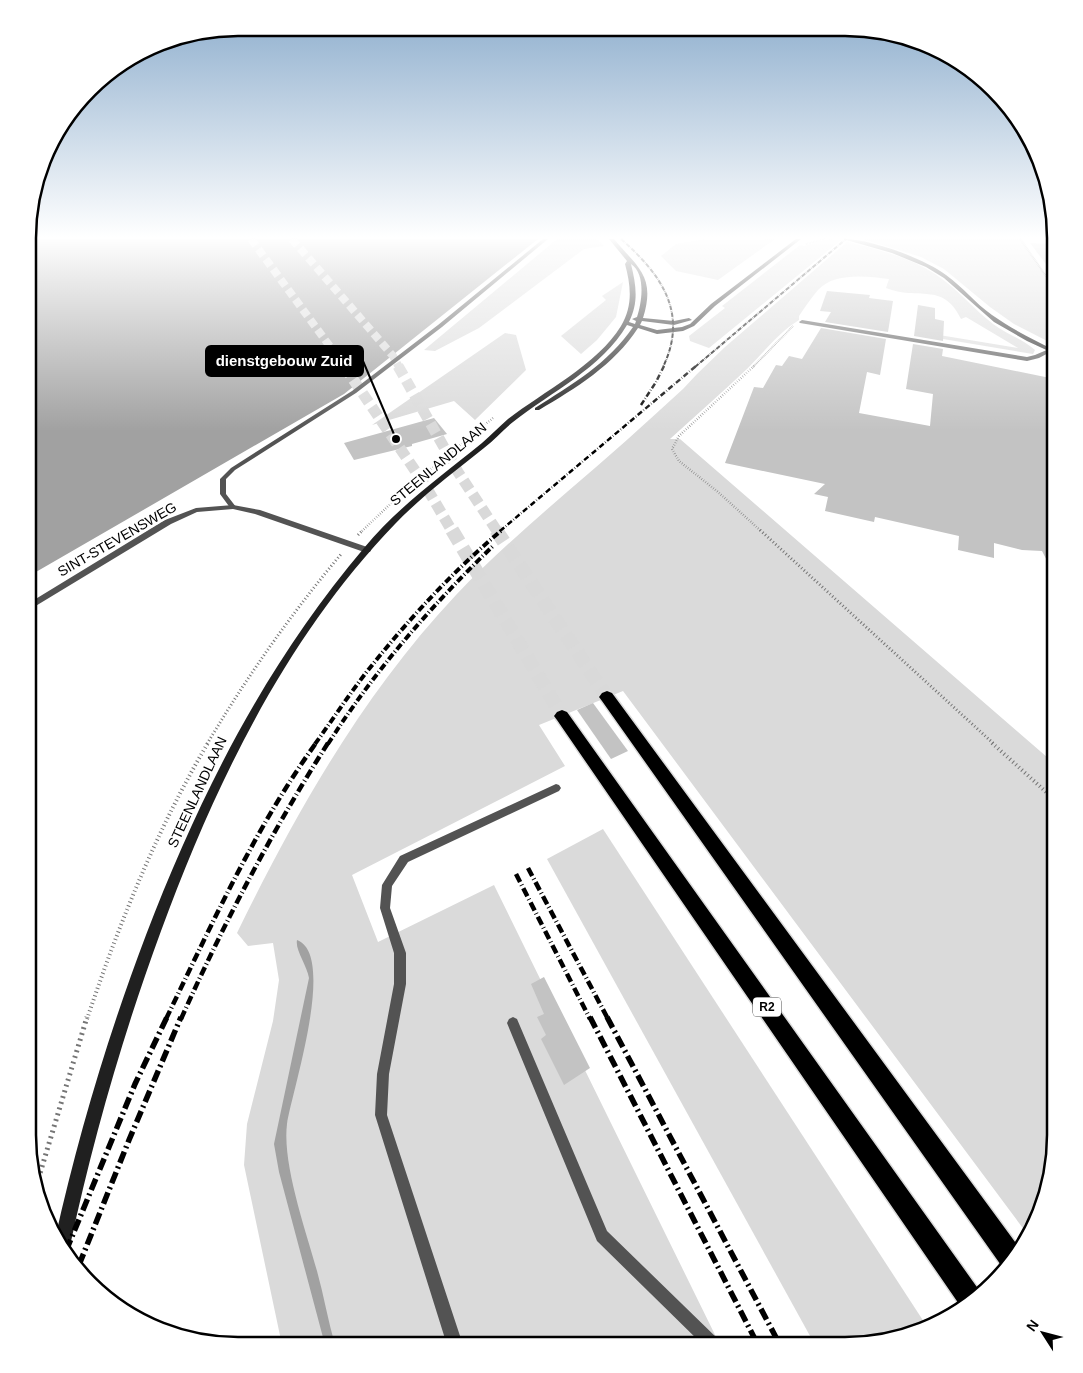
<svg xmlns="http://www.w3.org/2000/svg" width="1083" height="1373" viewBox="0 0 1083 1373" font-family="Helvetica,sans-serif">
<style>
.green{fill:#dadada}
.water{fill:#a1a1a1}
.building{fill:#c3c3c3}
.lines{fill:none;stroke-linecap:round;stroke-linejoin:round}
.highway-tunnel-far2{stroke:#d9d9d9;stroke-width:8;stroke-dasharray:8 4.5;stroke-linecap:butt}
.highway-tunnel-far1{stroke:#d9d9d9;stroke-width:11;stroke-dasharray:11 5.5;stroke-linecap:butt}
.highway-tunnel{stroke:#d9d9d9;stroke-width:14;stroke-dasharray:14 7;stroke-linecap:butt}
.highway-casing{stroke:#dbdbdb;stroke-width:3}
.path-far4{stroke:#757575;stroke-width:2;stroke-dasharray:0.5 1;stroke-linecap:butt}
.path-far3{stroke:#757575;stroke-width:2.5;stroke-dasharray:0.5 2;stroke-linecap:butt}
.path-far2{stroke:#757575;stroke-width:3;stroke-dasharray:1 2.5;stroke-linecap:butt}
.path-far1{stroke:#757575;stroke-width:4;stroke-dasharray:1 3;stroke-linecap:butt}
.path{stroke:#757575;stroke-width:5;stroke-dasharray:2 4;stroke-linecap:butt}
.lane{fill:#535353;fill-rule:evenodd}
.street{fill:#535353;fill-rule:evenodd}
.secondary{fill:#202020;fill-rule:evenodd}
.highway{fill:#000;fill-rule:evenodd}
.rail-far4{stroke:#000;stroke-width:2;stroke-dasharray:4.5 1 0.5 1;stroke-linecap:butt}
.rail-far3{stroke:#000;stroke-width:2.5;stroke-dasharray:5.5 2 0.5 2;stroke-linecap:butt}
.rail-far2{stroke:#000;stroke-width:4;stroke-dasharray:7 2.5 1 2.5;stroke-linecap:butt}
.rail-far1{stroke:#000;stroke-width:4.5;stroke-dasharray:9 3 1 3;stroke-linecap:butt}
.rail{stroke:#000;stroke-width:5.5;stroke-dasharray:12 4 2 4;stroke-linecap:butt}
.labels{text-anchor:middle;stroke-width:5;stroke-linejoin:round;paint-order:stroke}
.shield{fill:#fff;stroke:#4c4c4c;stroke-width:1}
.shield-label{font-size:12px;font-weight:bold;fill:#000}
.street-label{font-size:14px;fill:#000;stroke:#fff}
.rim{fill:none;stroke:#000;stroke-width:2.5}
.leader{fill:none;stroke:#000;stroke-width:2}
.callout-dot{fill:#000;stroke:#fff;stroke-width:2}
.callout{fill:#000;stroke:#000;stroke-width:2}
.callout-label{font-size:15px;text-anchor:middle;font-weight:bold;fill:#fff}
</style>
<rect width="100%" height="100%" fill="#fff"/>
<g class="green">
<path d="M557,239H597L604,246L584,249L479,328L435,351L424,350Z"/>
<path d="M705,239L708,240L775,239L718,280L676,271L661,256L676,244Z"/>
<path d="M830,239L841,240L709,348L690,341L689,336L725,308L722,306L800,245L804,246Z"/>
<path d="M863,239H1022L1055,288V345L1014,324L990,307L944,269L921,257Z"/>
<path d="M847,242C880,250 914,258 942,279C960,292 975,310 993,324C1006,334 1023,339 1035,350L1033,354L925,336L927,333L1018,348L966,317L961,319C943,281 918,301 886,288L889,279C867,276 834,272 818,290C811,298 805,307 799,316V320C779,332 765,351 748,368C723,392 696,415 670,439H680L1055,764V1148L1044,1202L1028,1235L623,691L539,725L565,766L352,875L378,942L494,885L720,1345H282L244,1165L247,1124L273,1021L279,980L273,943L248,946L237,933C296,812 363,694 456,595C491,558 529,525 567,492C607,458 645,424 683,389L697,374L725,347Z"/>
<path d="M623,282L616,317L597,340L581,354L561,336L606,300L602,296Z"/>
<path d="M505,333L516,335L526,370L475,420L454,401L372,425Z"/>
<path d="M603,829L926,1325L858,1345H815L547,859Z"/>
</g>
<g class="water">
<path d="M31,239H538L344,394L29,576V246L36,244Z"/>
<path d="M297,940C337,955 292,1091 287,1124C282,1164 306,1231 317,1271C324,1296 328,1321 335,1345H325L279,1172L274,1144L309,978C307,965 295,950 297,940Z"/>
</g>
<g class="building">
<path d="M1030,243L1055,244V276Z"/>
<path d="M827,291L870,295L869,298L893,301L888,332L825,322L831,312L820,311Z"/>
<path d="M918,305L935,308V319L944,321L943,341L914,336Z"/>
<path d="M821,328L886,339L880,375L867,372L859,413L930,426L933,394L906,389L913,344L943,349L942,356L1055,379V576L1042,551L1022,550L994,543V558L958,550L959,536L875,517L874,522L825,511L828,497L814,494L825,484L725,463L754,387L763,388L776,365L782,366L789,356L802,359Z"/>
<path d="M434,418L447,434L412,444V446L354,460L344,443Z"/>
<path d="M593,703L628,751L611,759L577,710Z"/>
<path d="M544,977L590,1068L564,1085L541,1039L546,1035L537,1017L544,1014L531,984Z"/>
</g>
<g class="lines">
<g class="highway-tunnel-far2">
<path d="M251,239L345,367"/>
<path d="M292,239L393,356L399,367"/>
</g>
<g class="highway-tunnel-far1">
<path d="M344,366L425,485L452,531"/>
<path d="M398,366L458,472L497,531"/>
</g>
<g class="highway-tunnel">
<path d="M452,530L562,716"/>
<path d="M496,530L607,697"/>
</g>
<defs>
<g id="highway">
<path d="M607,691L612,693L1021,1250L1003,1268L602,701L599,697L602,693Z"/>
<path d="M562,710L567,712L979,1290L961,1307L557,720L554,716L557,712Z"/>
</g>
</defs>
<use href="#highway" class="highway-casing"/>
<g class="path-far4">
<path d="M1020,239L1055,289"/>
<path d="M806,244L825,239"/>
<path d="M753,367L793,326"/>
</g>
<g class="path-far3">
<path d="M754,366L679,436L672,449L679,461L718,492L761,531"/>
<path d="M362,531L404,491L493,418"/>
</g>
<g class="path-far2">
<path d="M760,530L994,744"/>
<path d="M358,535L363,530"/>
<path d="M207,744C248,675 291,614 342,553"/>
</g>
<g class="path-far1">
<path d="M992,743L1055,800"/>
<path d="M87,1019C119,924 157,829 208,743"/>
</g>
<path class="path" d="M35,1190L87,1017"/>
<g class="lane">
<path d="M543,239H548L442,327L356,393L235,470L226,479V494L236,507L233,509H231L220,494V479L231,468L352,391L438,325Z"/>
<path d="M556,784L559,785L561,788L559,791L408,862L392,886L390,908L406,953V984L389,1074L387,1115L463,1345H447L375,1115L377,1074L394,984V953L380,908L382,885L400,856Z"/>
<path d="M513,1017L517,1019L607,1231L719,1340L722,1345H703L597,1241L507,1023L509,1019Z"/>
</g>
<g class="street">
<path d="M802,320L1027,357L1035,355L1049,349L1054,350L1039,358L1027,361L800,323L799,322Z"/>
<path d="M233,505L260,510L370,548L371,550L370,552H364L255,514L233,509L197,512L171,524L29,610V603L165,520L196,508Z"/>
</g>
<g class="secondary">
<path d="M609,239H614C638,268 656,276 643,318L674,321L689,318L692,320L674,325L642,321L640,325L657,330L682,327L690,324L711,304L796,239H801L715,306L694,326L683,331L657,334L638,328C614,365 576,388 539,410H535V408C571,385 609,363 633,327L627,325C602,368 551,392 513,422C503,430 495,440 484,448C454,472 423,495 395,524C286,637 215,784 161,931C123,1034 93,1139 70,1246L67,1252L55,1239C78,1136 108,1035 146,935C200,794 266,664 364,548C399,506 440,477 482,443C491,435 499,427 508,419C543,392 598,364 621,326C633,306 631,286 625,264L627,261ZM631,264C646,274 642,302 637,317L632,319L636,321L635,324L629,322C639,302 636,285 631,264Z"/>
<path d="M843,239C871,239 923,258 946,275C963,287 975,303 992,315C1012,329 1033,340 1055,350V354L1027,341L994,322L944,278L926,267L892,253Z"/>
</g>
<use href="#highway" class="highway"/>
<g class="rail-far4">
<path d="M621,239C661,274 689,313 663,367"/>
<path d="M695,367L846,239"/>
</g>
<g class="rail-far3">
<path d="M641,405L656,382L664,366"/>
<path d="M500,531L696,366"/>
</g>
<g class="rail-far2">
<path d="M315,744C333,719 350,693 369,669C409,619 453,571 502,530"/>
<path d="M328,744C375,670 431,606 494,545"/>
</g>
<g class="rail-far1">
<path d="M528,868L608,1019"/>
<path d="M516,874L590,1019"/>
<path d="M166,1019C212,924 255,828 316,743"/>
<path d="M181,1019C224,923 272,831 328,743"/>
</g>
<g class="rail">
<path d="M590,1017L758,1345"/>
<path d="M607,1017L780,1345"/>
<path d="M66,1251L135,1084L167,1017"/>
<path d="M79,1265L129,1140L181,1017"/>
</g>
</g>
<linearGradient id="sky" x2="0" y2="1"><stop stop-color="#8baccc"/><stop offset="0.55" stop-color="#fff"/><stop offset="1" stop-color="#fff" stop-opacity="0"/></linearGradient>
<rect width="1083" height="431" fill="url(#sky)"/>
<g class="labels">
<rect class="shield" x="753" y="997.5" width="28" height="19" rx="4"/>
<g class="shield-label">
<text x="767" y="1011">R2</text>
</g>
<g class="street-label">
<text transform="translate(438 464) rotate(-40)" y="5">STEENLANDLAAN</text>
<text transform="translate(117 539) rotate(-30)" y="5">SINT-STEVENSWEG</text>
<text transform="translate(197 792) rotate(-65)" y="5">STEENLANDLAAN</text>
</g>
</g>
<path d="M0 0H1083V1373H0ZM238 36H845A202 202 0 0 1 1047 238V1135A202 202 0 0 1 845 1337H238A202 202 0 0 1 36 1135V238A202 202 0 0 1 238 36Z" fill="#fff" fill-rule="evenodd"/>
<path class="rim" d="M238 36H845A202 202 0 0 1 1047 238V1135A202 202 0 0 1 845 1337H238A202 202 0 0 1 36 1135V238A202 202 0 0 1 238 36Z"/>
<path class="leader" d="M396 439L363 361"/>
<circle class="callout-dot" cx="396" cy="439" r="5"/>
<rect class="callout" x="206" y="346" width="157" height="30" rx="5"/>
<g class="callout-label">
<text x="284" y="366">dienstgebouw Zuid</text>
</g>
<g transform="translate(1043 1333) rotate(306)" stroke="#ffffff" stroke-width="4" paint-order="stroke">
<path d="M0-4L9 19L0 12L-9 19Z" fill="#000000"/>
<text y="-8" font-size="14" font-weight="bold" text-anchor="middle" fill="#000000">N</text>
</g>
</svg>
